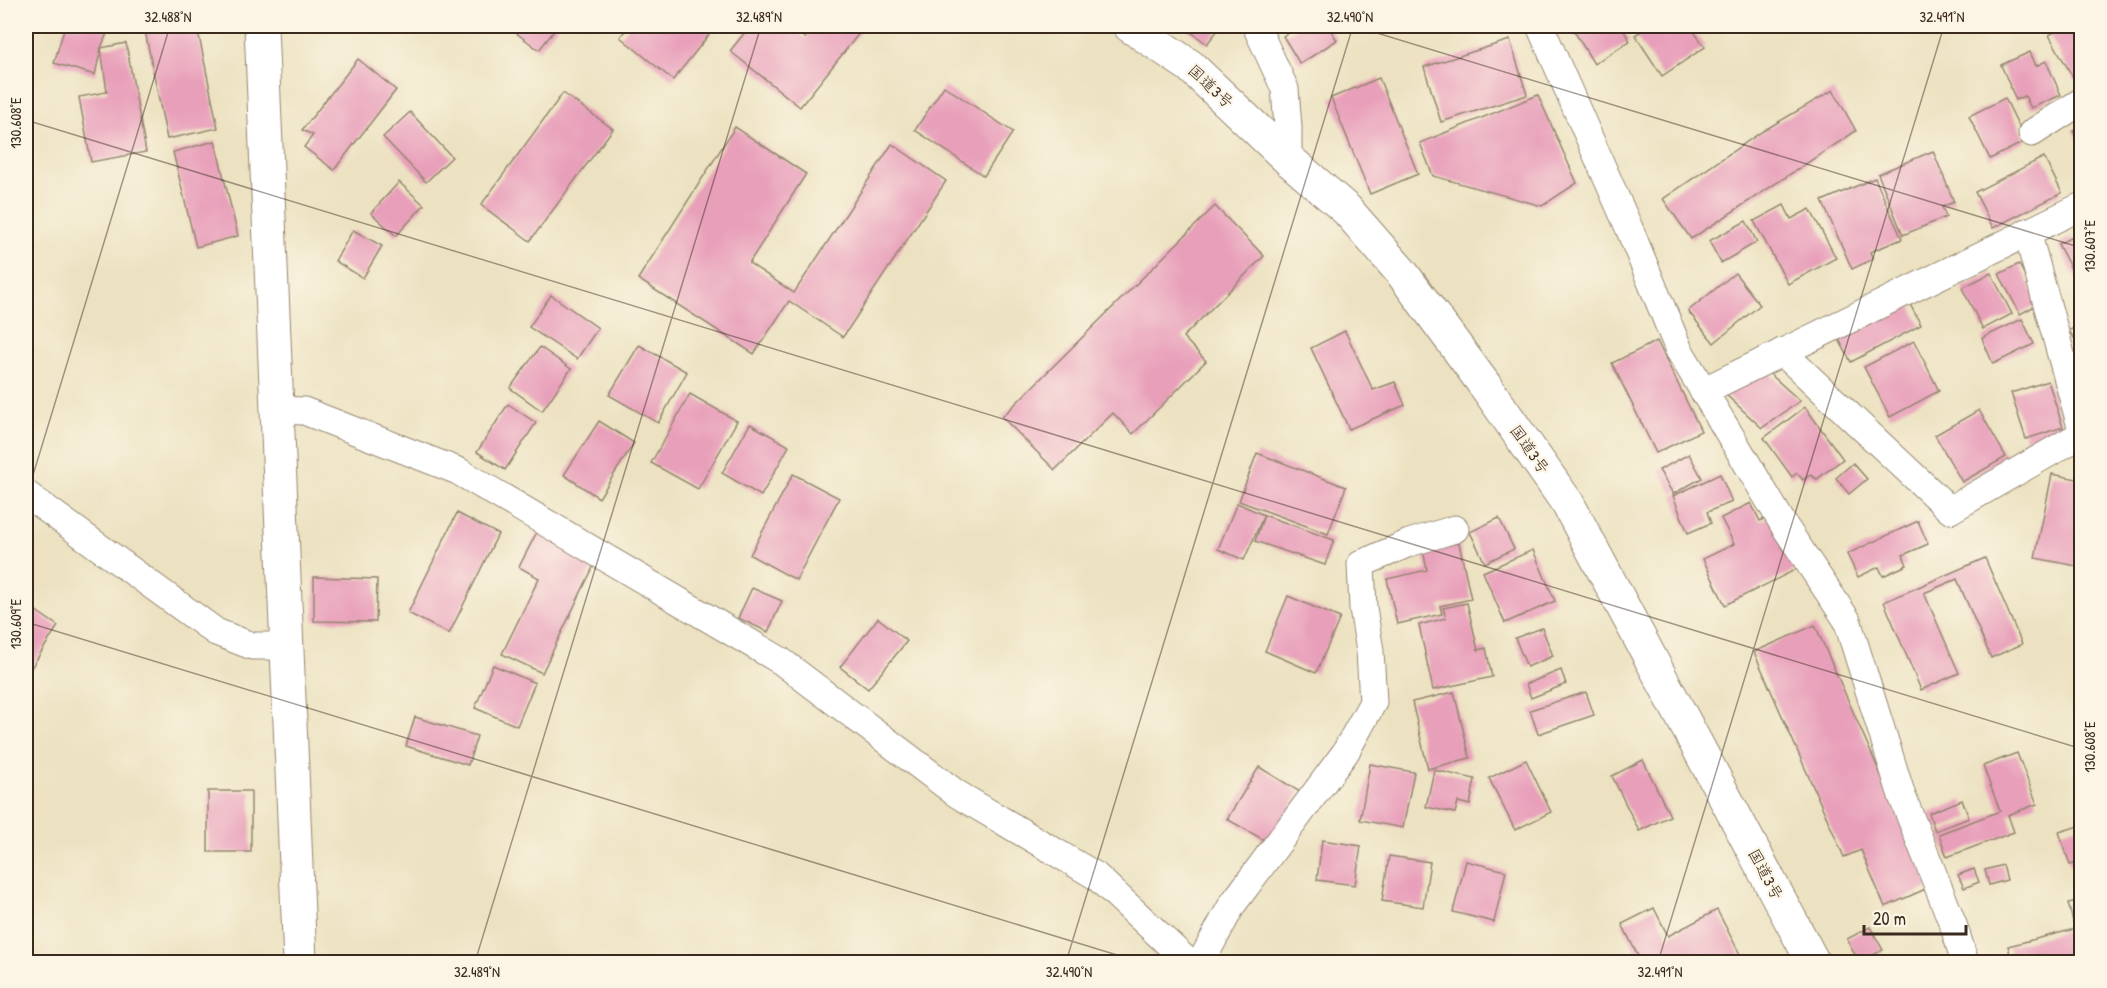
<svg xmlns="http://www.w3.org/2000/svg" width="2107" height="988" viewBox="0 0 2107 988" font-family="'Patrick Hand','Klee One',sans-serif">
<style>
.building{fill:#e89fba}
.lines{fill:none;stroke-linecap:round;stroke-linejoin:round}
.minor-casing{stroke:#948670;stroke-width:29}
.tertiary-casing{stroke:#948670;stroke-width:35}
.trunk-casing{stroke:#948670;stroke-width:35}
.minor{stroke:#fff;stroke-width:27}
.tertiary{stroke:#fff;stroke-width:33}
.trunk{stroke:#fff;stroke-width:33}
.ticks{fill:none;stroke:#3b2a1e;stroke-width:1.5;stroke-opacity:0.45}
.labels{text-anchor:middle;stroke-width:4.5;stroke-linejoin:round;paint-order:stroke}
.street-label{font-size:16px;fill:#3b2a1e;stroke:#fcf5e5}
.neatline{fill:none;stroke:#3b2a1e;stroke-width:2}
.ticks-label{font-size:15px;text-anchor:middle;fill:#3b2a1e}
</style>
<rect width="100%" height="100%" fill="#fcf5e5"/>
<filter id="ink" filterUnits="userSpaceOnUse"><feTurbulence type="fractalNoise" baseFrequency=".0167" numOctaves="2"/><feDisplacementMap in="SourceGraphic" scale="12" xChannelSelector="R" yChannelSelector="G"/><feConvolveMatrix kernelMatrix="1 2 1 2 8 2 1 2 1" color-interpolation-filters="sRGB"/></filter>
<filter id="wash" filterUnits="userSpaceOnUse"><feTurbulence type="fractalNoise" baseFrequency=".008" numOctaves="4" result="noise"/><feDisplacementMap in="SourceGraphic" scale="24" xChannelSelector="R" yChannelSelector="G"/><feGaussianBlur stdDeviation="1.35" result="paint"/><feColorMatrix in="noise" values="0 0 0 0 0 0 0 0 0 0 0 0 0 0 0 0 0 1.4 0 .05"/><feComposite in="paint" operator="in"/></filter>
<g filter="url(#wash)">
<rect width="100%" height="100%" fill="#ece2c1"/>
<g id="blocks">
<g class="building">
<path d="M65,26H110L101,48L95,75L54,63Z"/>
<path d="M144,26H197L218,128L167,139Z"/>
<path d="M507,26H558L539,50Z"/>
<path d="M629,26H716L673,80L620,37Z"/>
<path d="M750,26H790L805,38L815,26H865L800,107L730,51Z"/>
<path d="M1183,26H1221L1207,44Z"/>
<path d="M1301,26H1328L1337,40L1300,64L1283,36Z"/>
<path d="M1583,26H1621L1630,41L1594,64L1574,31Z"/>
<path d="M1649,26H1690L1705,47L1662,76L1635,35Z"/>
<path d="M2066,26H2082V77L2075,81L2049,35Z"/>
<path d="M1510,40L1527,95L1441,122L1424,67Z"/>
<path d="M126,43L146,152L91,162L79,97L107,92L101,48Z"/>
<path d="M2030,52L2036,66L2046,61L2061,95L2031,108L2025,96L2016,100L2001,65Z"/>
<path d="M358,59L396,90L334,170L304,147L313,135L302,130Z"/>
<path d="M1379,78L1418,174L1370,194L1331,98Z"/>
<path d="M944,86L1013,132L984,176L915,130Z"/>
<path d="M1833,90L1856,131L1691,239L1663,199L1763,131Z"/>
<path d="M563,93L613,129L530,241L481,205Z"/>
<path d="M1538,95L1577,183L1542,206L1433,176L1420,143Z"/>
<path d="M2005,98L2026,141L1990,159L1969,116Z"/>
<path d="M410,112L452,157L426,182L383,137Z"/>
<path d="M2082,126V148L2073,131Z"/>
<path d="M735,127L806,174L749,263L794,293L892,144L946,181L843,337L789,301L754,354L638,279Z"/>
<path d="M215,141L238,236L196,247L173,152Z"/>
<path d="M1933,151L1954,202L1942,207L1946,217L1903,235L1878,174Z"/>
<path d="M2044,157L2062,193L1993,228L1975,192Z"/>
<path d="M1875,178L1902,239L1870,252L1873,259L1852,269L1822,201Z"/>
<path d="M399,182L424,205L396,236L371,213Z"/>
<path d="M1784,205L1791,219L1810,209L1836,258L1788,284L1754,221Z"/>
<path d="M1215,206L1264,256L1183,337L1206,361L1133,434L1113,413L1055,470L1002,417Z"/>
<path d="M1746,221L1757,242L1721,263L1709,241Z"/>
<path d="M353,230L382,246L363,278L335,261Z"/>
<path d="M2072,237L2077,246L2082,244V290L2058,244Z"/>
<path d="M2019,264L2039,304L2020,314L1999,274Z"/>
<path d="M1735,273L1760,305L1714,343L1688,311Z"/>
<path d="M1991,273L2012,314L1983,329L1962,288Z"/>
<path d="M1903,291L1921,325L1851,362L1833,328Z"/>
<path d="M551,295L598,328L577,359L529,327Z"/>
<path d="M2022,319L2034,344L1993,364L1982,338Z"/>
<path d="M2082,322V349L2069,331Z"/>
<path d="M1345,331L1373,390L1395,382L1405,405L1349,429L1311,348Z"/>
<path d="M1657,341L1701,431L1656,453L1612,363Z"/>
<path d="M1914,341L1939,391L1890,417L1864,367Z"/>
<path d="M639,345L687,372L658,423L609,395Z"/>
<path d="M540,347L571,369L542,411L510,388Z"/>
<path d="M1758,363L1800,401L1762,428L1722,391Z"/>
<path d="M2048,381L2063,427L2026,439L2011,393Z"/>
<path d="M690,394L737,421L698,489L651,463Z"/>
<path d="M508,404L536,423L505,470L477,452Z"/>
<path d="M1805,407L1843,459L1817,479L1810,475L1803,480L1797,473L1792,477L1764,438Z"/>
<path d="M1979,410L2006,457L1962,482L1935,435Z"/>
<path d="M599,421L634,443L599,498L564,475Z"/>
<path d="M750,424L789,446L761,496L722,473Z"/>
<path d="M1257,453L1346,487L1328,534L1239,501Z"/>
<path d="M1689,454L1702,478L1673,494L1659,470Z"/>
<path d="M1853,463L1867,479L1849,494L1836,478Z"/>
<path d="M793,474L839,498L796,580L750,555Z"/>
<path d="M1720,474L1732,502L1707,512L1711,523L1688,533L1673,496Z"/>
<path d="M2052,474L2082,480V567L2035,558Z"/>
<path d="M1237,503L1264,515L1244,560L1218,549Z"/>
<path d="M1751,503L1760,521L1775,514L1801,567L1725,605L1703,559L1734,544L1721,518Z"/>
<path d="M457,513L498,534L449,634L408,613Z"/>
<path d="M1264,515L1334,540L1325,565L1255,541Z"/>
<path d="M1499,518L1514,549L1485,563L1470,532Z"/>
<path d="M1918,521L1928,544L1903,555L1907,565L1883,576L1879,567L1858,577L1847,554Z"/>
<path d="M539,528L598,557L542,673L502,654L539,578L519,567Z"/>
<path d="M1459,543L1471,599L1440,606L1442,614L1397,624L1387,579L1427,570L1423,550Z"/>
<path d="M1533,550L1555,601L1505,623L1483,572Z"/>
<path d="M1985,558L2022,644L1991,658L1957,579L1924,593L1959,673L1921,690L1884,602Z"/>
<path d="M314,577L377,579L376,622L314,621Z"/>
<path d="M752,588L782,601L768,632L738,618Z"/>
<path d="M1288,596L1340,618L1316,673L1265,651Z"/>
<path d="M1467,603L1478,650L1486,648L1492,677L1433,690L1419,625L1446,618L1443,608Z"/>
<path d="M26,604L58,626L26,676Z"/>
<path d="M878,618L907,641L868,689L840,667Z"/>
<path d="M1815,625L1930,887L1885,907L1861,850L1844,857L1754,652Z"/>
<path d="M1542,628L1553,656L1527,667L1515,638Z"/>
<path d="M493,665L535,683L517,726L475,708Z"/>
<path d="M1561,670L1566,684L1531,698L1526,684Z"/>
<path d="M1454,692L1470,758L1428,769L1412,702Z"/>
<path d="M1586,692L1594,715L1538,734L1530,710Z"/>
<path d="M415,717L477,736L468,765L406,746Z"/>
<path d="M2017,753L2037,804L2008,815L2014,832L1947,857L1939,834L2000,811L1983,766Z"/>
<path d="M1526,760L1551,812L1515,830L1489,778Z"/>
<path d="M1643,760L1670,816L1639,831L1612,776Z"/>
<path d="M1370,764L1414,772L1403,828L1360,820Z"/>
<path d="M1259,767L1300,792L1269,843L1227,819Z"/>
<path d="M1434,770L1475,779L1470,805L1458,802L1455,813L1426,807Z"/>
<rect x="208" y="791" width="43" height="61"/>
<path d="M1962,800L1969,818L1935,831L1929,813Z"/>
<path d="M2082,825V862L2070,865L2059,832Z"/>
<path d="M1322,840L1361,846L1355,885L1317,880Z"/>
<path d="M1389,856L1430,862L1423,907L1382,901Z"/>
<path d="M1466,861L1506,871L1494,922L1453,912Z"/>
<path d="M2003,865L2007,880L1989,885L1985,870Z"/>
<path d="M1974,869L1979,882L1964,888L1958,875Z"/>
<path d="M2082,900V962H2012L2008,946L2075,929L2068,903Z"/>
<path d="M1654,908L1668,936L1717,910L1743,960L1738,962H1641L1622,924Z"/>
<path d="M1870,927L1883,950L1859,962L1847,939Z"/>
</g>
</g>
</g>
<g filter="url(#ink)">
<use href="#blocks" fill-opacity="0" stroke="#948670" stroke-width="1.5"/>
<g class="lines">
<defs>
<g id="minor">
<path d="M1256,26L1285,89L1288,127V159"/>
<path d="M1540,26L1629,228L1679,350L1785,527L1847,620L1902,796L1953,924L1965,962"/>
<path d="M2032,133L2082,101"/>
<path d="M2027,232L2082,430"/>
<path d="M1782,352L1950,510L2082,434"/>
<path d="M1703,391L2082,206"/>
<path d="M277,410L304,411L458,471L781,661L957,794L1096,876L1188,962"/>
<path d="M26,494L216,632L252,646H288"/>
<path d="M1201,962L1232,905L1345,753L1373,702L1370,651L1363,608L1361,564L1409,543L1455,529"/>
</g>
<path id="tertiary" d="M261,26L300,962"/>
<path id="trunk" d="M1130,26L1190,66L1288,159L1347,210L1402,273L1489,391L1568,504L1813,962"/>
</defs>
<use href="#minor" class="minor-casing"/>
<use href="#tertiary" class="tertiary-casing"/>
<use href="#trunk" class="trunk-casing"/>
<use href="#minor" class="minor"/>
<use href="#tertiary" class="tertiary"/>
<use href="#trunk" class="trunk"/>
</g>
</g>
<path class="ticks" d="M1354,26L2082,248M26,120L2082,749M26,498L170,26M26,622L1140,962M475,962L761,26M1066,962L1353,26M1658,962L1944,26"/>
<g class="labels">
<g class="street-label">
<text transform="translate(1211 86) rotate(43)" y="6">国道3号</text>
<text transform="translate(1530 449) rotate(55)" y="6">国道3号</text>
<text transform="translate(1766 874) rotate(62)" y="6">国道3号</text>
</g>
</g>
<rect width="2107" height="988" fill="none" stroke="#fcf5e5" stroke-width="66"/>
<path d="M1864 925v9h102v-9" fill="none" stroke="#3b2a1e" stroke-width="3"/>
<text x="1873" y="925" font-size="18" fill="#3b2a1e" stroke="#fcf5e5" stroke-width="4.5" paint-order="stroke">20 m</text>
<rect x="33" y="33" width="2041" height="922" class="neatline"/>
<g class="ticks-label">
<text x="168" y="22">32.488°N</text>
<text x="759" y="22">32.489°N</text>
<text x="1350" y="22">32.490°N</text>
<text x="1942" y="22">32.491°N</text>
<text transform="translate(16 123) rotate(-90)" y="5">130.608°E</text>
<text transform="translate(2090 246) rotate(-90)" y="5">130.607°E</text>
<text transform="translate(16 624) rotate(-90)" y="5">130.609°E</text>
<text transform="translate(2090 747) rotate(-90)" y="5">130.608°E</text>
<text x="477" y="977">32.489°N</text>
<text x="1069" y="977">32.490°N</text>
<text x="1660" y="977">32.491°N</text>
</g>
</svg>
